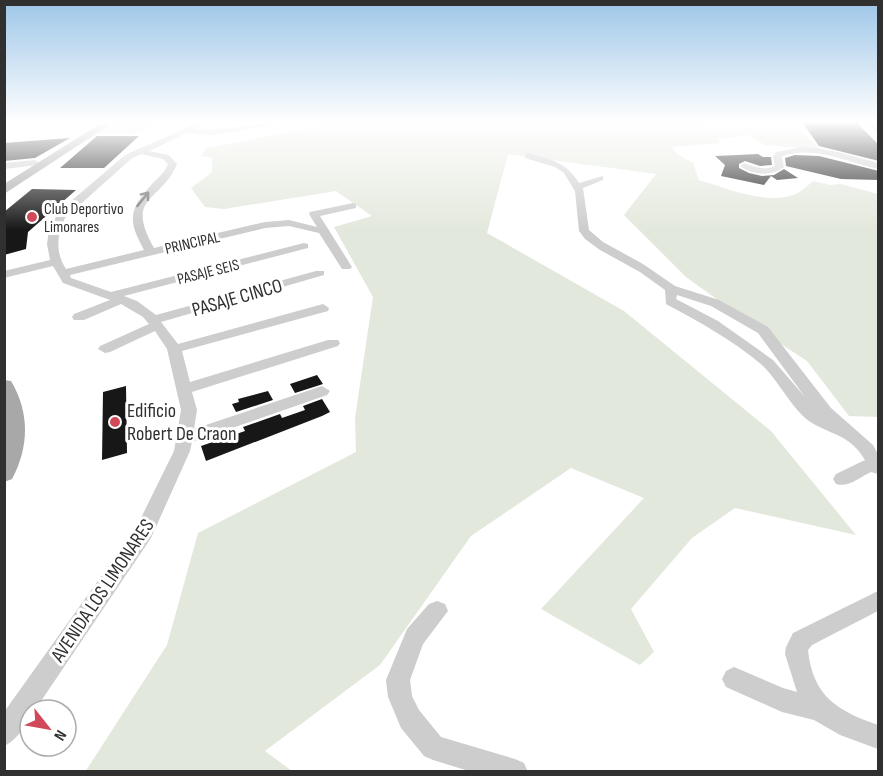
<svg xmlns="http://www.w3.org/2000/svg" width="883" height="776" viewBox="0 0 883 776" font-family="'Sofia Sans Condensed',sans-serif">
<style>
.green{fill:#e3e8dc}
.building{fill:#171717}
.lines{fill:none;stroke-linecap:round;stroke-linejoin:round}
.minor{fill:#cdcdcd;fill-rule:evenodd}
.major{fill:#a8a8a8;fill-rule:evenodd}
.oneway{stroke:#777}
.poi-dot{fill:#d0485a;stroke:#fff;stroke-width:2}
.labels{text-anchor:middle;stroke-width:6;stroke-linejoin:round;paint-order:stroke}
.far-poi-label{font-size:16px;fill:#303030;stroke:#fff;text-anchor:start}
.far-street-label{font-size:16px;fill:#303030;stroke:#fff}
.street-label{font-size:20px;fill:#303030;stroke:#fff}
.poi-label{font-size:20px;fill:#303030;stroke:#fff;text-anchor:start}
</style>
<rect width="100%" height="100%" fill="#fff"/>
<g class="green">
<path d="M116,122H159L138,134L97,133Z"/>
<path d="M310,122H695L707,126L797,127L821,150L765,145L749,135L718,139L720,143L672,147L677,154L693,163L699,180C726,188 771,207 798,193C803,190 808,185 813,181L830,185L841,184L878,194V417L849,416L807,361L761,331L686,277L624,215L656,174L508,154L487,233L624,311L771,431L856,535L735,508L692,538L631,609L654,652L640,665L541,609L644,498L571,468L471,536L380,665L265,751L292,771L85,772L167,645L198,533L356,452L355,418L373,297L334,227L372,216L336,191L224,209L205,207L191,188L212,172V158L201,156L207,148L316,127L315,123Z"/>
</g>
<g class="building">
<path d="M802,122L857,123L879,145V161L819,146Z"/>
<path d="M97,136H139L104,168H60Z"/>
<path d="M70,138L35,158L4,161V143Z"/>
<path d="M758,154L763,157H771L772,165L760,166L745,161L739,164V168L749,173L762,176L774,175L784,169L798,178L777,180L771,176L764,185L721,176L725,165L715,156Z"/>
<path d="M795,155L819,156L879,171V180L841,179L786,166L785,158Z"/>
<path d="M32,189L76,190L28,232L26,249L4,255V212Z"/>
<path d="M317,375L323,384L295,393L290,384Z"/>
<path d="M126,386L127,453L102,460L103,392Z"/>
<path d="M268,391L273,400L236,412L232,404L239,402L238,399Z"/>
<path d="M322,399L330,412L322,416L206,461L201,446L245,431L243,427L280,414L282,418L305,410L303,406Z"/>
</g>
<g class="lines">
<g class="minor">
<path d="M199,122H209L195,129C228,132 259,121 292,122L213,135L187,133L149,151L169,155L177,164C161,203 124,195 154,248L265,222L289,220L317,227L309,214L310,212L353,203L356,204V208L320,216L352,267L350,269H342L319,233L289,226L265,228L70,275L71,278L111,292L304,243L308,244V248L124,296L137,301L156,315L316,271H324V275L161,322L178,344L323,304L329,308L328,311L182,351L190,382L328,340H338L340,343L338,346L192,392L197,410L194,429L322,386L330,391L327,395L192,442L190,451L151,538L35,710H30C30,723 16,741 4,746V712L137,526L174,451L181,410L167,349L155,331L110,352L105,353L98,349L100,346L149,324L143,317L121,304L84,320H74L72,317L74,314L110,300L63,283L53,266L4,278V271L50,260L47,244L49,230L57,215L70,202L125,155ZM141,154L163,159L168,164C165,172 159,177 153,183C129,209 127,219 144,250L66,269C55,252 57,235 65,218L131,159Z"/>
<path d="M864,122H872L878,127V133Z"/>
<path d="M803,147C829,148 853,156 878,163V169C846,162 816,145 782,156L784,167C772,177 752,175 740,166L744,163C755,167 764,171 775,166L773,157L776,152Z"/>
<path d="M528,153C552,160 565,161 579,183L603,176V180L583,188L589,230L603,242L643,264L675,286L719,300L768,327L831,408L873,445L878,454V474L871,472C860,477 848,488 836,484L833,479L836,474L865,460C850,434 830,435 809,421C793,410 778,380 762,365C733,340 699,322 666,304L665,290L640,272L600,250L585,239L579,231L575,191L564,173L555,167L525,158V154ZM677,295L711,306L758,333L805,397L773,360L718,321L676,299Z"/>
<path d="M35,160L39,163L38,165L4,169V163Z"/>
<path d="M878,591V611L812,645L808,650C813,697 838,711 878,725V749L840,735L814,720L782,712L726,687L722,679L726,671L734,667L783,688L797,692L785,654L786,647L793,633Z"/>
<path d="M437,601L445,604L448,611L423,644L410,680L412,696L419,710L441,737L515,759L524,763L528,772H472L433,760L424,756L401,728L388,697L386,680L407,629L429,604Z"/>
</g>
<g class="major">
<path d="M103,122H114L4,194V184Z"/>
<path d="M4,380L11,381C30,413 29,447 12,479L4,482Z"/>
</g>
</g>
<defs><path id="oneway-shaft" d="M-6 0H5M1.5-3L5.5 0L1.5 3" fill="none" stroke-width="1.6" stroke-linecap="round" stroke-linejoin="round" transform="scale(1.5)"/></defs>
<use class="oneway" href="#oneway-shaft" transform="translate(143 199) rotate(-51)"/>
<linearGradient id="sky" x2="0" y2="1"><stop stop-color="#9dc6e8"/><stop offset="0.53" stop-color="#fff"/><stop offset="1" stop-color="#fff" stop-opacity="0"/></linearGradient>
<rect width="883" height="230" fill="url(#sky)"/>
<g class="poi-dot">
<circle cx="32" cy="217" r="6"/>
<circle cx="115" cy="422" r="6"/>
</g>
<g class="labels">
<g class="far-poi-label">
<text x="44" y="214">Club Deportivo<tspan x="44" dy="18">Limonares</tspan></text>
</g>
<g class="far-street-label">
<text transform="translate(192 242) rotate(-13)" y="6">PRINCIPAL</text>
<text transform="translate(208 271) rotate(-14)" y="6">PASAJE SEIS</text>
</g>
<g class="street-label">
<text transform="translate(237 297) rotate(-16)" y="7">PASAJE CINCO</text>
<text transform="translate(102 590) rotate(-56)" y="7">AVENIDA LOS LIMONARES</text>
</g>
<g class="poi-label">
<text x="127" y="417">Edificio<tspan x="127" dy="23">Robert De Craon</tspan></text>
</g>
</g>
<rect width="883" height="776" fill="none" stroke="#303030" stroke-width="12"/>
<g transform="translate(48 728) rotate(121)"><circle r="28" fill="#ffffff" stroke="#acacac" stroke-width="1.5"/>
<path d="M0-4.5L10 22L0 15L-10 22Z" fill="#d0485a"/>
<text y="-9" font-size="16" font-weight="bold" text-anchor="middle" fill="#303030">N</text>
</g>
</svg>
